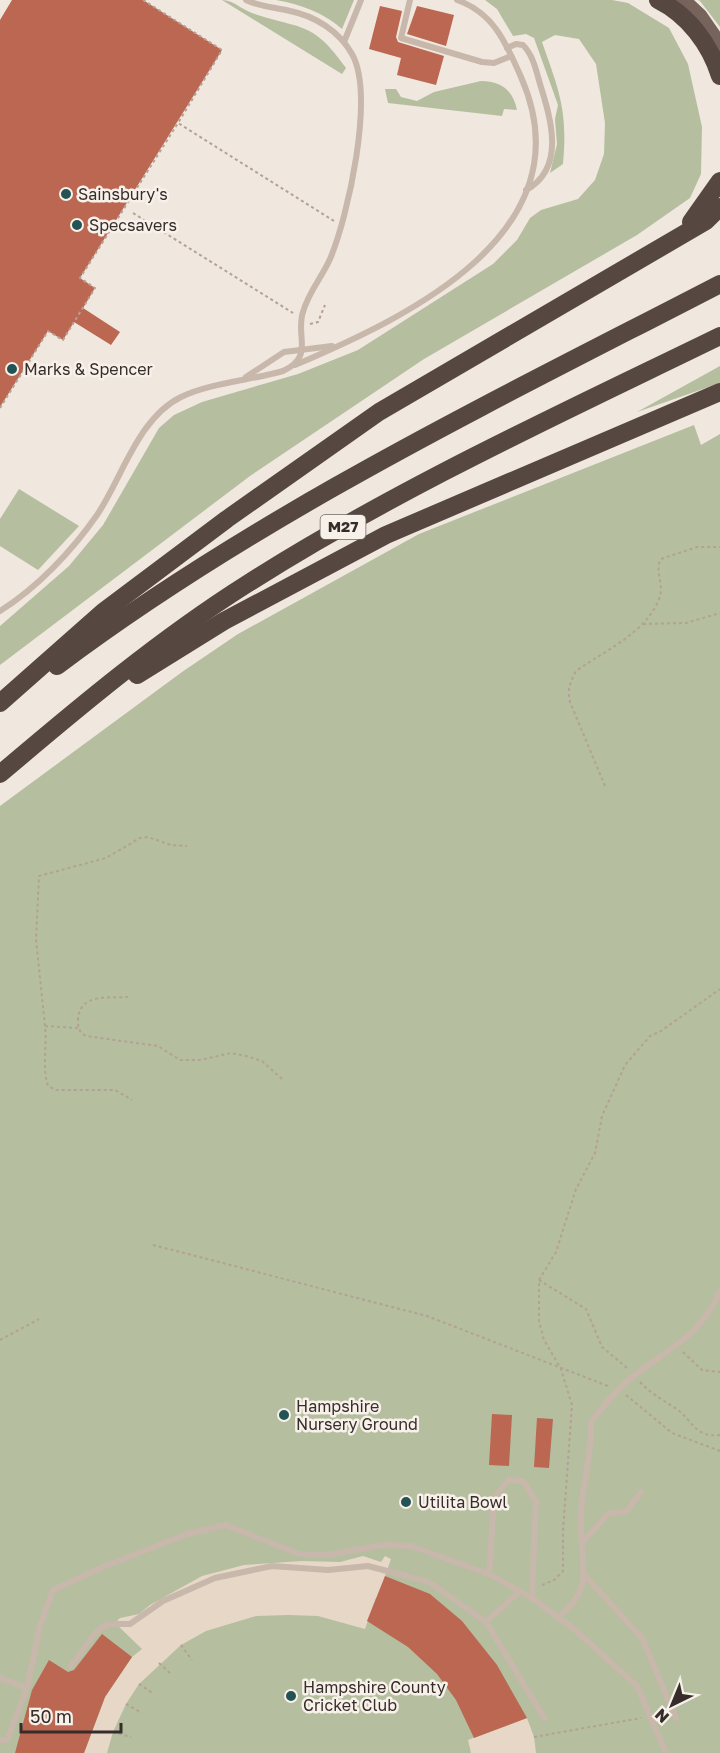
<svg xmlns="http://www.w3.org/2000/svg" width="720" height="1753" viewBox="0 0 720 1753" font-family="'Golos Text',sans-serif">
<style>
.green{fill:#b5be9f}
.plaza{fill:#e7d7c7}
.building{fill:#bb6751}
.lines{fill:none;stroke-linecap:round;stroke-linejoin:round}
.path{stroke:#b3a195;stroke-width:2;stroke-dasharray:3 3;stroke-linecap:butt}
.lane{stroke:#c8b7ab;stroke-width:6}
.primary{stroke:#76645c;stroke-width:15}
.highway{stroke:#564741;stroke-width:18}
.poi-dot{fill:#235354;stroke:#f8f1ea;stroke-width:2}
.labels{text-anchor:middle;stroke-width:5;stroke-linejoin:round;paint-order:stroke}
.shield{fill:#f8f1ea;stroke:#706864;stroke-width:1.5}
.shield-label{font-size:15px;font-weight:bold;fill:#362d2a}
.poi-label{font-size:16px;fill:#362d2a;stroke:#f8f1ea;text-anchor:start}
</style>
<rect width="100%" height="100%" fill="#f0e7de"/>
<g class="green">
<path d="M222,0C233,0 241,9 252,13C302,30 312,20 346,68L342,74Z"/>
<path d="M276,0H354L342,29C324,13 300,4 276,0Z"/>
<path d="M485,0H612L628,3L669,28L688,64L702,127L701,174L690,198L637,235L424,359L250,476L0,665V626L69,566L103,525L159,428L174,415L202,402L298,374L358,350L493,264L517,240L530,218L541,210L578,199L595,180L604,154L605,123L596,64L579,39L555,35L542,42C559,91 568,110 563,164L550,173L557,144L555,119L558,105L534,38L526,34L513,36L497,9Z"/>
<path d="M698,0H720V27L700,1Z"/>
<path d="M481,81C501,81 513,90 517,110L504,109L502,116L388,103L385,89H396L401,97L417,101L434,92Z"/>
<path d="M720,366V383L637,412Z"/>
<path d="M694,425L701,445L720,434V1753H0V806L182,672L238,634L419,534Z"/>
<path d="M19,489L79,526L38,570L0,546V519Z"/>
</g>
<path class="plaza" d="M363,1556L381,1562L385,1556L391,1559L382,1585L513,1723L527,1718L534,1737L536,1753H471L468,1740L500,1727L376,1598L365,1629L318,1616L289,1615L256,1616L206,1631L181,1645L139,1684L126,1704L113,1732L107,1753H84L105,1697L132,1657L142,1649L115,1623L120,1618L139,1614L150,1605L202,1576L244,1565L302,1561L340,1562Z"/>
<g class="building">
<path d="M12,0H143L222,50L80,278L95,288L83,308L120,332L111,345L74,322L63,340L48,331L0,407V20Z"/>
<path d="M380,6L402,11L396,37L398,42L444,56L436,85L397,75L401,58L369,49Z"/>
<path d="M417,6L454,15L446,46L407,34Z"/>
<path d="M492,1414L512,1415L509,1466L489,1465Z"/>
<path d="M537,1418L553,1419L549,1468L534,1467Z"/>
<path d="M385,1576L430,1594L462,1621L497,1665L527,1718L474,1738L456,1700L437,1674L408,1647L367,1621Z"/>
<path d="M102,1634L132,1657L105,1697L84,1753H15L32,1690L49,1660L68,1672L74,1670Z"/>
</g>
<g class="lines">
<g class="path">
<path d="M143,0L222,50L178,123L334,221"/>
<path d="M133,213L293,313"/>
<path d="M310,324L318,322L325,305"/>
<path d="M0,408L48,331L63,340L95,288L80,278L178,123"/>
<path d="M643,624L686,623L720,613"/>
<path d="M605,786L570,702C567,689 570,683 576,671C604,651 646,633 659,599C665,585 654,571 661,559L697,547H720"/>
<path d="M128,997C109,998 79,993 78,1020C78,1028 79,1032 86,1036L158,1046L180,1060H200L231,1053L246,1056L262,1061L283,1080"/>
<path d="M45,1026L36,939L39,876L106,858L140,838L148,837L171,845L187,846"/>
<path d="M78,1028L45,1026C47,1047 42,1067 48,1086L56,1090H115L132,1100"/>
<path d="M153,1245L427,1316L608,1386"/>
<path d="M539,1280L586,1309L602,1347L627,1368"/>
<path d="M0,1340L39,1319"/>
<path d="M683,1352L702,1370L720,1372"/>
<path d="M640,1382C651,1394 665,1401 678,1410C692,1420 695,1438 720,1435"/>
<path d="M626,1395L672,1433L720,1451"/>
<path d="M542,1585L554,1580L563,1571V1531L572,1405L561,1369L544,1340L539,1321V1280L556,1252L576,1189L595,1153L602,1116L625,1065L650,1036L661,1031L720,989"/>
<path d="M181,1645L192,1660"/>
<path d="M159,1663L172,1675"/>
<path d="M139,1684L154,1694"/>
<path d="M126,1704L142,1713"/>
<path d="M113,1732L131,1737"/>
<path d="M534,1737L641,1718"/>
</g>
<g class="lane">
<path d="M410,0L401,38L482,62L494,63L511,56"/>
<path d="M344,42L361,0"/>
<path d="M507,48L516,44L523,45C533,55 536,70 540,84C551,119 566,168 526,190"/>
<path d="M295,365C408,317 589,232 521,77C506,43 494,13 457,0"/>
<path d="M246,377L284,352L332,346"/>
<path d="M0,611C37,588 72,551 97,515C122,478 138,418 181,397C209,383 252,380 283,371C315,356 295,336 303,312C308,293 322,277 330,259C348,217 375,95 352,54C339,31 315,16 290,11C275,7 260,7 246,0"/>
<path d="M582,1543L608,1514L627,1511L641,1492"/>
<path d="M583,1573L642,1638L676,1718"/>
<path d="M489,1574L494,1498L508,1480L523,1481L536,1502L532,1598"/>
<path d="M558,1618C566,1609 578,1600 581,1588C587,1566 580,1542 581,1519C581,1486 593,1455 591,1422C604,1405 618,1388 635,1375C671,1347 701,1335 720,1291"/>
<path d="M486,1622L519,1592"/>
<path d="M71,1666L95,1633L107,1624H130L163,1601L215,1578L272,1566L328,1570L368,1566L429,1582L486,1622L544,1718"/>
<path d="M0,1678L27,1688"/>
<path d="M0,1740H7L27,1688L40,1626L53,1590L103,1567L187,1534L225,1525L299,1554L327,1555L384,1545L411,1546L489,1574L532,1598L574,1629L637,1686L666,1753"/>
</g>
<path class="primary" d="M683,0L700,16L720,45"/>
<g class="highway">
<path d="M658,0C688,15 710,44 720,76"/>
<path d="M691,222L720,181"/>
<path d="M57,666C261,513 494,401 720,284"/>
<path d="M137,675L224,621L386,535L720,392"/>
<path d="M0,703L103,612L227,519L379,412L706,221L720,207"/>
<path d="M0,774C79,707 160,639 247,584C398,488 560,414 720,336"/>
</g>
</g>
<g class="poi-dot">
<circle cx="66" cy="194" r="6"/>
<circle cx="77" cy="225" r="6"/>
<circle cx="12" cy="369" r="6"/>
<circle cx="284" cy="1415" r="6"/>
<circle cx="406" cy="1502" r="6"/>
<circle cx="291" cy="1696" r="6"/>
</g>
<g class="labels">
<rect class="shield" x="320.5" y="515" width="45" height="24" rx="4.5"/>
<g class="shield-label">
<text x="343" y="532">M27</text>
</g>
<g class="poi-label">
<text x="78" y="200">Sainsbury's</text>
<text x="89" y="231">Specsavers</text>
<text x="24" y="375">Marks &amp; Spencer</text>
<text x="296" y="1412">Hampshire<tspan x="296" dy="18">Nursery Ground</tspan></text>
<text x="418" y="1508">Utilita Bowl</text>
<text x="303" y="1693">Hampshire County<tspan x="303" dy="18">Cricket Club</tspan></text>
</g>
</g>
<g transform="translate(672 1705) rotate(223)" stroke="#f8f1ea" stroke-width="4.5" paint-order="stroke">
<path d="M0-4.5L10 22L0 15L-10 22Z" fill="#362d2a"/>
<text y="-9" font-size="16" font-weight="bold" text-anchor="middle" fill="#362d2a">N</text>
</g>
<path d="M21 1723v9h100v-9" fill="none" stroke="#362d2a" stroke-width="3"/>
<text x="30" y="1723" font-size="18" fill="#362d2a" stroke="#f8f1ea" stroke-width="4.5" paint-order="stroke">50 m</text>
</svg>
